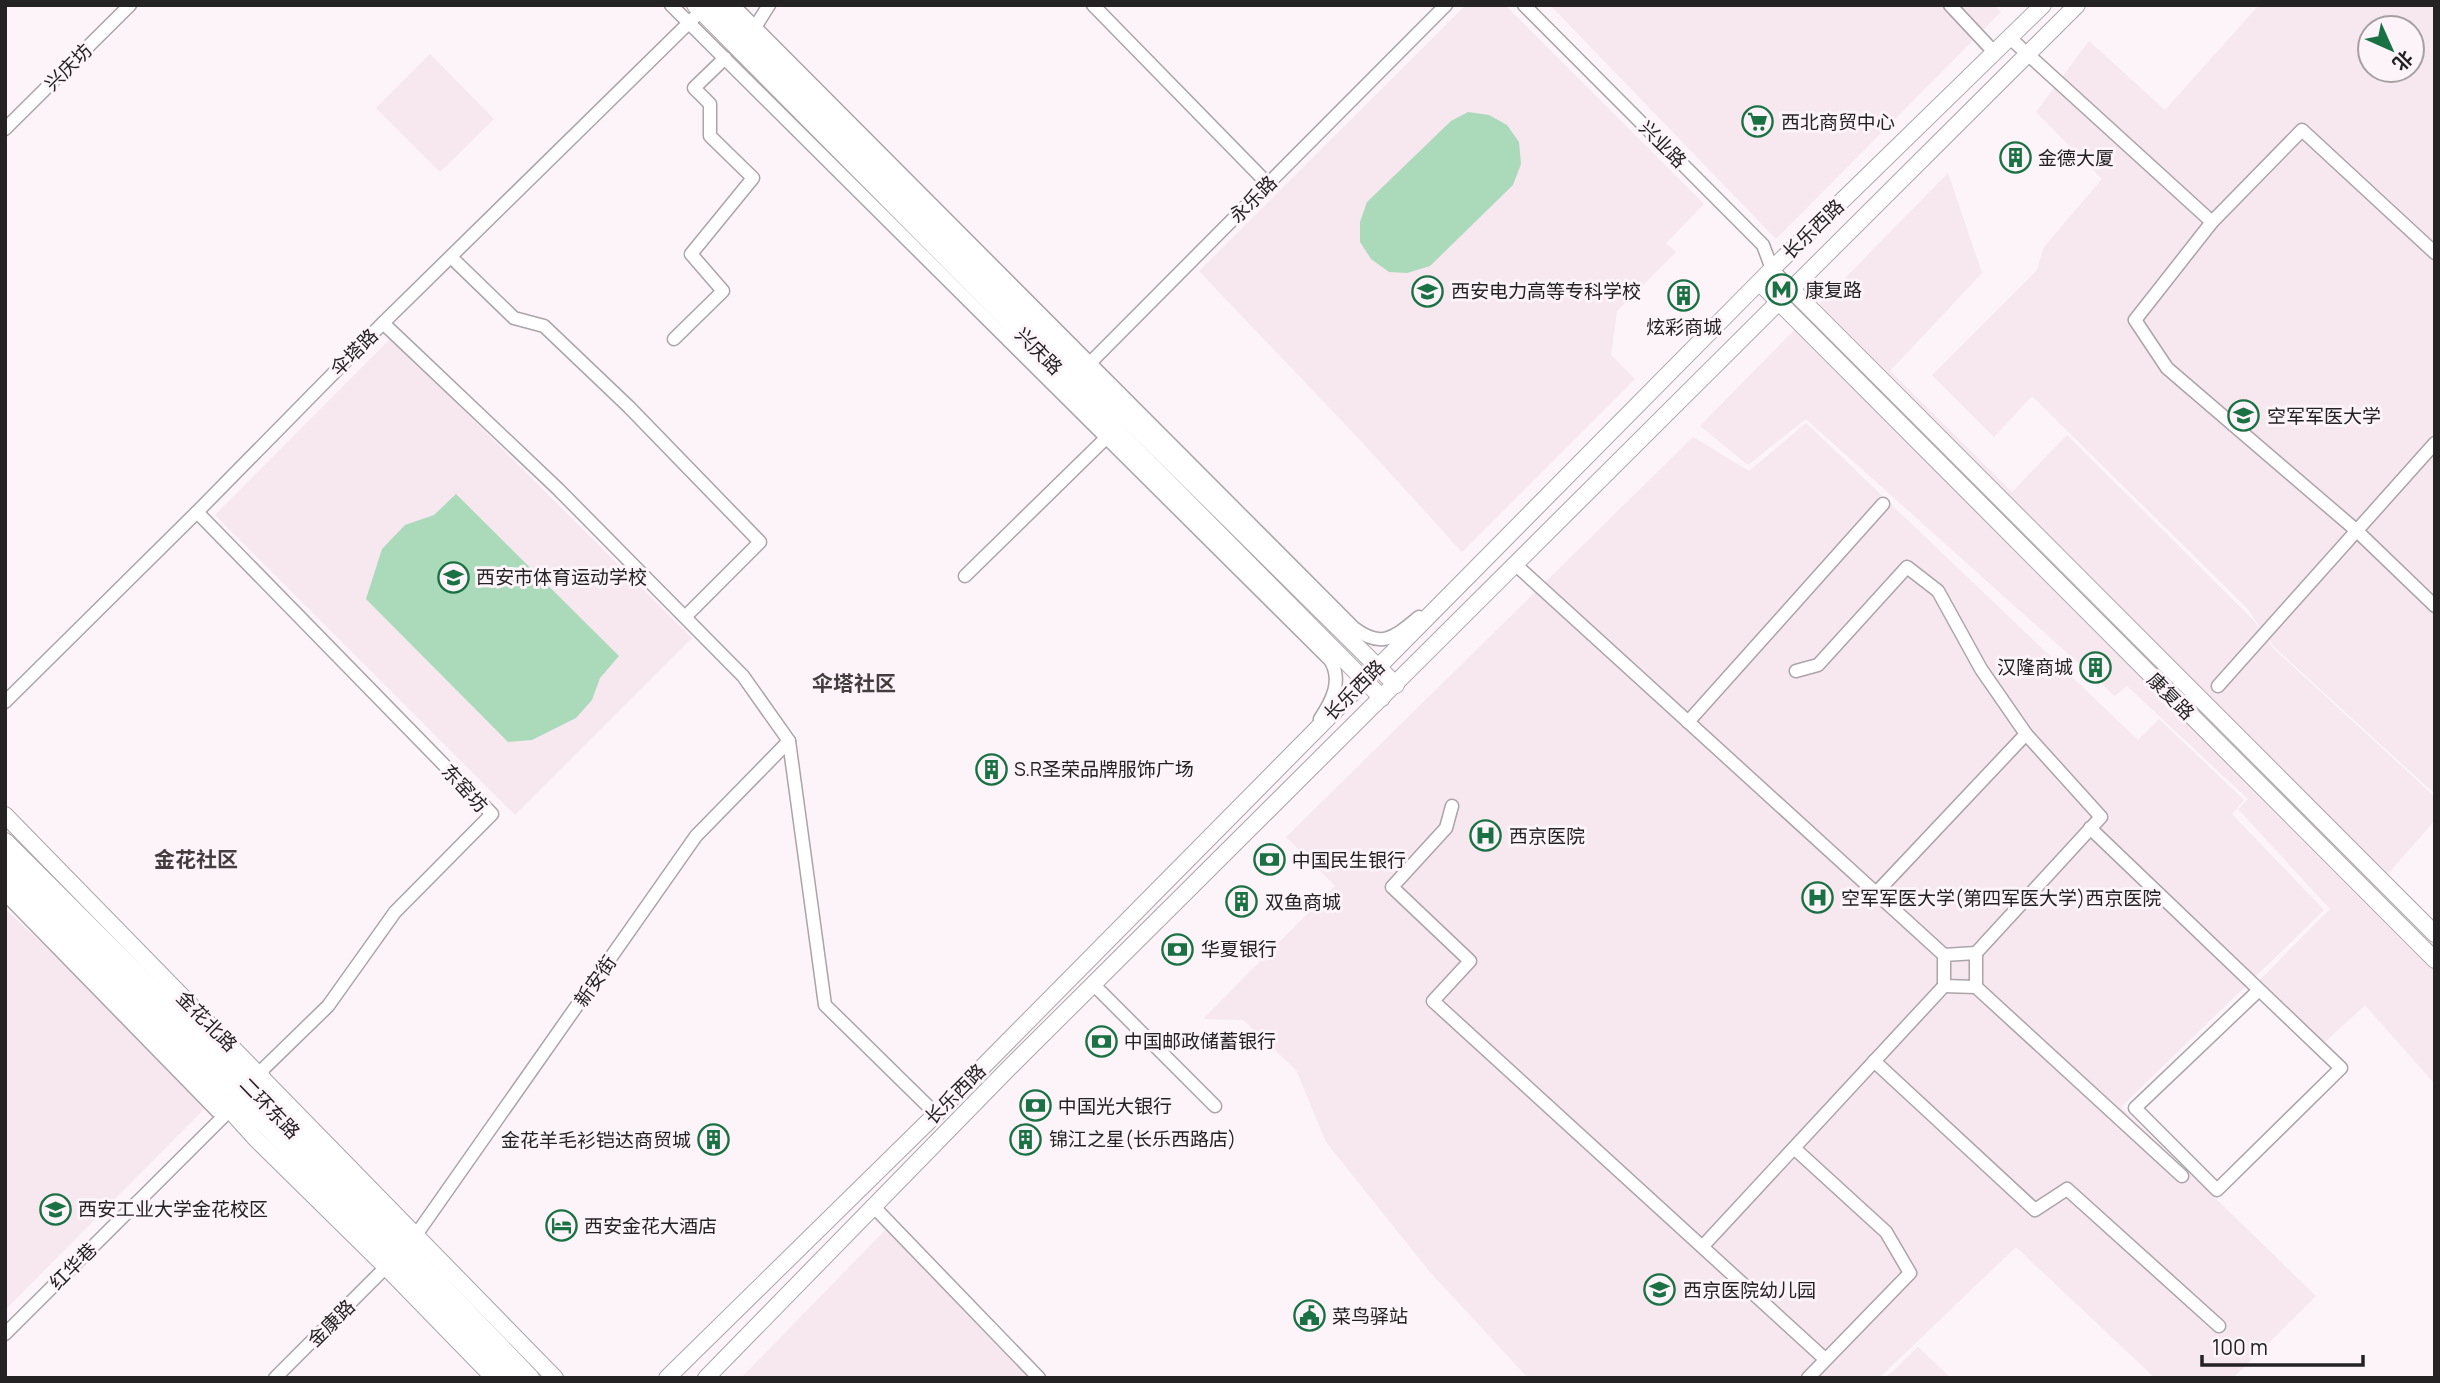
<svg xmlns="http://www.w3.org/2000/svg" width="2440" height="1383" viewBox="0 0 2440 1383" font-family="Manrope,'Noto Sans SC',sans-serif">
<style>
.built{fill:#f7e7ef;fill-rule:evenodd}
.green{fill:#abdaba}
.lines{fill:none;stroke-linecap:round;stroke-linejoin:round}
.minor-casing{stroke:#aba4a8;stroke-width:15}
.major-casing{stroke:#aba4a8;stroke-width:18}
.highway-casing{stroke:#aba4a8;stroke-width:20}
.minor{stroke:#fff;stroke-width:12}
.major{stroke:#fff;stroke-width:16}
.highway{stroke:#fff;stroke-width:18}
.labels{text-anchor:middle;stroke-width:6;stroke-linejoin:round;paint-order:stroke}
.street-label{font-size:19px;fill:#252224;stroke:#fcf4f8}
.poi-label{font-size:19px;fill:#252224;stroke:#fcf4f8;text-anchor:start}
.neighbourhood-label{font-size:21px;font-weight:bold;fill:#443d40;stroke:#fcf4f8}
</style>
<rect width="100%" height="100%" fill="#fcf4f8"/>
<g class="built">
<path d="M1466,5H1505L1704,204L1666,243L1676,252L1617,311L1611,355L1635,379L1462,552L1360,440L1199,271Z"/>
<path d="M1550,5H1994L2001,12L1776,239Z"/>
<path d="M2259,5H2435V794L2274,647L2247,608L2032,396L1994,437L1932,375L2037,270L2044,247L2102,179L2036,112L2089,41L2165,110ZM2370,28H2412V70H2370Z"/>
<path d="M430,54L494,119L440,172L376,108Z"/>
<path d="M1948,173L1982,273L1890,371L2012,492L2067,435L2254,621L2273,648L2435,797V820L2387,875L2435,922L2433,1082L2365,1005L2323,1044L2259,981L2330,909L2238,809L2248,799L2127,686L2115,696L1806,419L1748,465L1700,426Z"/>
<path d="M391,338L692,638L515,815L215,515Z"/>
<path d="M1806,423L2138,740L2159,719L2244,800L2232,814L2324,910L2121,1107L2316,1296L2233,1378H2155L2016,1247L1879,1378H1528L1430,1272L1326,1142L1296,1070L1243,1020L1203,1019L1335,886L1286,837L1693,437L1749,471Z"/>
<path d="M5,909L58,958L205,1108L5,1310Z"/>
<path d="M895,1220L1043,1378H741Z"/>
<path d="M1918,1347L1951,1378H1883L1890,1374Z"/>
</g>
<g class="green">
<path d="M1468,112L1489,115L1507,125L1519,142L1521,164L1513,185L1430,266L1407,273L1389,272L1371,259L1360,242V222L1367,202L1451,121Z"/>
<path d="M456,494L619,656L600,678L592,700L576,718L532,740L508,742L366,599L382,549L405,525L434,515Z"/>
</g>
<g class="lines">
<defs>
<g id="minor">
<path d="M671,5L1330,660C1343,680 1332,701 1320,719"/>
<path d="M733,5L1354,628C1383,650 1395,636 1419,617"/>
<path d="M1093,5L1268,184"/>
<path d="M1524,5L1763,245L1772,269L1792,290"/>
<path d="M1950,5L1994,52"/>
<path d="M752,32L769,5"/>
<path d="M2010,38L2212,222"/>
<path d="M5,129L130,5"/>
<path d="M2435,253L2302,130L2212,222L2135,320L2167,368L2357,531L2435,606"/>
<path d="M451,257L514,318L544,326L629,407L760,542L685,617"/>
<path d="M383,323L558,489L743,676L789,741L825,1005L936,1114"/>
<path d="M674,339L723,291L691,254L753,178L710,136V104L694,88L725,58"/>
<path d="M1086,367L1446,5"/>
<path d="M197,512L492,814L395,912L328,1006L259,1073"/>
<path d="M1516,565L1944,955L1976,953V987L1944,986V955"/>
<path d="M965,576L1106,438"/>
<path d="M1796,671L1818,665L1907,567L1938,591L1981,669L2026,734L1876,893"/>
<path d="M2218,686L2435,443"/>
<path d="M5,702L197,512L383,323L707,5"/>
<path d="M1688,722L1883,504"/>
<path d="M1452,806L1446,828L1392,887L1470,961L1433,1001L1825,1359"/>
<path d="M2090,828L2341,1068L2217,1190L2135,1108L2259,990"/>
<path d="M5,894L217,1111H229"/>
<path d="M1976,953L2101,817L2026,734"/>
<path d="M1093,984L1215,1106"/>
<path d="M1976,987L2182,1176"/>
<path d="M1874,1061L2035,1210L2067,1189L2219,1326"/>
<path d="M1794,1148L1886,1232L1910,1273L1808,1378"/>
<path d="M874,1207L1039,1378"/>
<path d="M416,1235L696,836L789,741"/>
<path d="M1703,1246L1944,986"/>
<path d="M5,1334L229,1111"/>
<path d="M275,1378L386,1267"/>
</g>
<g id="major">
<path d="M695,5L1382,698"/>
<path d="M715,5L1080,372L1396,685"/>
<path d="M1760,283L2435,960"/>
<path d="M1792,290L2435,934"/>
<path d="M5,815L555,1378"/>
<path d="M5,879L174,1048L255,1138L386,1267L494,1378"/>
<path d="M667,1378L936,1114L1772,269L2043,5"/>
<path d="M706,1378L1008,1069L2077,5"/>
</g>
<g id="highway">
<path d="M5,842L279,1116L530,1378"/>
<path d="M5,863L272,1131L511,1378"/>
<path d="M259,1073L273,1103"/>
<path d="M214,1082L229,1111"/>
</g>
</defs>
<use href="#minor" class="minor-casing"/>
<use href="#major" class="major-casing"/>
<use href="#highway" class="highway-casing"/>
<use href="#minor" class="minor"/>
<use href="#major" class="major"/>
<use href="#highway" class="highway"/>
</g>
<defs>
<symbol id="supermarket-ring" viewBox="-11 -11 22 22"><circle r="9.5" fill="#fcf4f8" stroke="#1a7144" stroke-width="1.5"/><path d="M-6-5.5h2.5l.6 2H6L4.5 2H-2.5L-4.4-4H-6ZM-1.5 3.2a1.3 1.3 0 1 0 .1 0ZM3 3.2a1.3 1.3 0 1 0 .1 0Z" fill="#1a7144"/></symbol>
<symbol id="building-ring" viewBox="-11 -11 22 22"><circle r="9.5" fill="#fcf4f8" stroke="#1a7144" stroke-width="1.5"/><path d="M-4-6H4V6H1V3H-1V6H-4ZM-2.5-4.3h1.7v1.8h-1.7ZM.8-4.3h1.7v1.8H.8ZM-2.5-1h1.7V.8h-1.7ZM.8-1h1.7V.8H.8Z" fill="#1a7144"/></symbol>
<symbol id="metro-ring" viewBox="-11 -11 22 22"><circle r="9.5" fill="#fcf4f8" stroke="#1a7144" stroke-width="1.5"/><path d="M-5.5 5V-5H-3L0 0L3-5H5.5V5H3V-.5L0 4L-3-.5V5Z" fill="#1a7144"/></symbol>
<symbol id="university-ring" viewBox="-11 -11 22 22"><circle r="9.5" fill="#fcf4f8" stroke="#1a7144" stroke-width="1.5"/><path d="M0-5L7-2L0 1L-7-2ZM-4 1L0 2.5L4 1V4Q0 6-4 4Z" fill="#1a7144"/></symbol>
<symbol id="school-ring" viewBox="-11 -11 22 22"><circle r="9.5" fill="#fcf4f8" stroke="#1a7144" stroke-width="1.5"/><path d="M0-5L7-2L0 1L-7-2ZM-4 1L0 2.5L4 1V4Q0 6-4 4Z" fill="#1a7144"/></symbol>
<symbol id="hospital-ring" viewBox="-11 -11 22 22"><circle r="9.5" fill="#fcf4f8" stroke="#1a7144" stroke-width="1.5"/><path d="M-5-5h3v3.5h4V-5h3V5h-3V1.5h-4V5h-3Z" fill="#1a7144"/></symbol>
<symbol id="bank-ring" viewBox="-11 -11 22 22"><circle r="9.5" fill="#fcf4f8" stroke="#1a7144" stroke-width="1.5"/><path d="M-6-4H6V4H-6ZM0-2.3a2.3 2.3 0 1 0 0 4.6a2.3 2.3 0 1 0 0-4.6Z" fill="#1a7144"/></symbol>
<symbol id="hotel-ring" viewBox="-11 -11 22 22"><circle r="9.5" fill="#fcf4f8" stroke="#1a7144" stroke-width="1.5"/><path d="M-6-4.5h1.5V1H6V5H4.5V3h-9V5H-6ZM-4 0a1.8 1.8 0 1 1 3.6 0ZM.5 0V-2.5h3Q6-2.5 6 0Z" fill="#1a7144"/></symbol>
<symbol id="civic-ring" viewBox="-11 -11 22 22"><circle r="9.5" fill="#fcf4f8" stroke="#1a7144" stroke-width="1.5"/><path d="M-.6-6.5H3V-4.5H.6V-3L4-1V1h2V6H-6V1h2V-1L-.6-3ZM-1.2 2.5V6h2.4V2.5Z" fill="#1a7144"/></symbol>
</defs>
<g fill-rule="evenodd">
<use href="#supermarket-ring" x="1740" y="104" width="35" height="35"/>
<use href="#building-ring" x="1998" y="140" width="35" height="35"/>
<use href="#metro-ring" x="1764" y="272" width="35" height="35"/>
<use href="#university-ring" x="1410" y="274" width="35" height="35"/>
<use href="#building-ring" x="1666" y="278" width="35" height="35"/>
<use href="#university-ring" x="2226" y="398" width="35" height="35"/>
<use href="#school-ring" x="436" y="560" width="35" height="35"/>
<use href="#building-ring" x="2078" y="650" width="35" height="35"/>
<use href="#building-ring" x="974" y="752" width="35" height="35"/>
<use href="#hospital-ring" x="1468" y="818" width="35" height="35"/>
<use href="#bank-ring" x="1252" y="842" width="35" height="35"/>
<use href="#hospital-ring" x="1800" y="880" width="35" height="35"/>
<use href="#building-ring" x="1224" y="884" width="35" height="35"/>
<use href="#bank-ring" x="1160" y="932" width="35" height="35"/>
<use href="#bank-ring" x="1084" y="1024" width="35" height="35"/>
<use href="#bank-ring" x="1018" y="1088" width="35" height="35"/>
<use href="#building-ring" x="1008" y="1122" width="35" height="35"/>
<use href="#building-ring" x="696" y="1122" width="35" height="35"/>
<use href="#university-ring" x="38" y="1192" width="35" height="35"/>
<use href="#hotel-ring" x="544" y="1208" width="35" height="35"/>
<use href="#school-ring" x="1642" y="1272" width="35" height="35"/>
<use href="#civic-ring" x="1292" y="1298" width="35" height="35"/>
</g>
<g class="labels">
<g class="street-label">
<text transform="translate(68 67) rotate(-45)" y="7">兴庆坊</text>
<text transform="translate(1663 144) rotate(45)" y="7">兴业路</text>
<text transform="translate(1253 199) rotate(-45)" y="7">永乐路</text>
<text transform="translate(1813 229) rotate(-44)" y="7">长乐西路</text>
<text transform="translate(1039 351) rotate(45)" y="7">兴庆路</text>
<text transform="translate(354 352) rotate(-45)" y="7">伞塔路</text>
<text transform="translate(1354 690) rotate(-45)" y="7">长乐西路</text>
<text transform="translate(2171 696) rotate(45)" y="7">康复路</text>
<text transform="translate(465 788) rotate(47)" y="7">东窑坊</text>
<text transform="translate(595 981) rotate(-55)" y="7">新安街</text>
<text transform="translate(207 1021) rotate(45)" y="7">金花北路</text>
<text transform="translate(955 1094) rotate(-45)" y="7">长乐西路</text>
<text transform="translate(270 1108) rotate(46)" y="7">二环东路</text>
<text transform="translate(73 1266) rotate(-45)" y="7">红华巷</text>
<text transform="translate(331 1323) rotate(-45)" y="7">金康路</text>
</g>
<g class="poi-label">
<text x="1781" y="129">西北商贸中心</text>
<text x="2038" y="165">金德大厦</text>
<text x="1805" y="297">康复路</text>
<text x="1451" y="298">西安电力高等专科学校</text>
<text x="1684" y="334" text-anchor="middle">炫彩商城</text>
<text x="2267" y="423">空军军医大学</text>
<text x="476" y="584">西安市体育运动学校</text>
<text x="2073" y="674" text-anchor="end">汉隆商城</text>
<text x="1014" y="776">S.R圣荣品牌服饰广场</text>
<text x="1509" y="843">西京医院</text>
<text x="1292" y="867">中国民生银行</text>
<text x="1841" y="905">空军军医大学(第四军医大学)西京医院</text>
<text x="1265" y="909">双鱼商城</text>
<text x="1201" y="956">华夏银行</text>
<text x="1124" y="1048">中国邮政储蓄银行</text>
<text x="1058" y="1113">中国光大银行</text>
<text x="1049" y="1146">锦江之星(长乐西路店)</text>
<text x="691" y="1147" text-anchor="end">金花羊毛衫铠达商贸城</text>
<text x="78" y="1216">西安工业大学金花校区</text>
<text x="584" y="1233">西安金花大酒店</text>
<text x="1683" y="1297">西京医院幼儿园</text>
<text x="1332" y="1323">菜鸟驿站</text>
</g>
<g class="neighbourhood-label">
<text x="854" y="691">伞塔社区</text>
<text x="196" y="867">金花社区</text>
</g>
</g>
<rect width="2440" height="1383" fill="none" stroke="#252224" stroke-width="14"/>
<g transform="translate(2391 49) rotate(135)"><circle r="33" fill="#fcf4f8" stroke="#a6a0a3" stroke-width="2"/>
<path d="M0-5L12 26L0 18L-12 26Z" fill="#1a7144"/>
<text y="-10" font-size="19" font-weight="bold" text-anchor="middle" fill="#252224">北</text>
</g>
<path d="M2202 1355v10h161v-10" fill="none" stroke="#252224" stroke-width="3.5"/>
<text x="2212" y="1355" font-size="21" fill="#252224" stroke="#fcf4f8" stroke-width="5" paint-order="stroke">100 m</text>
</svg>
